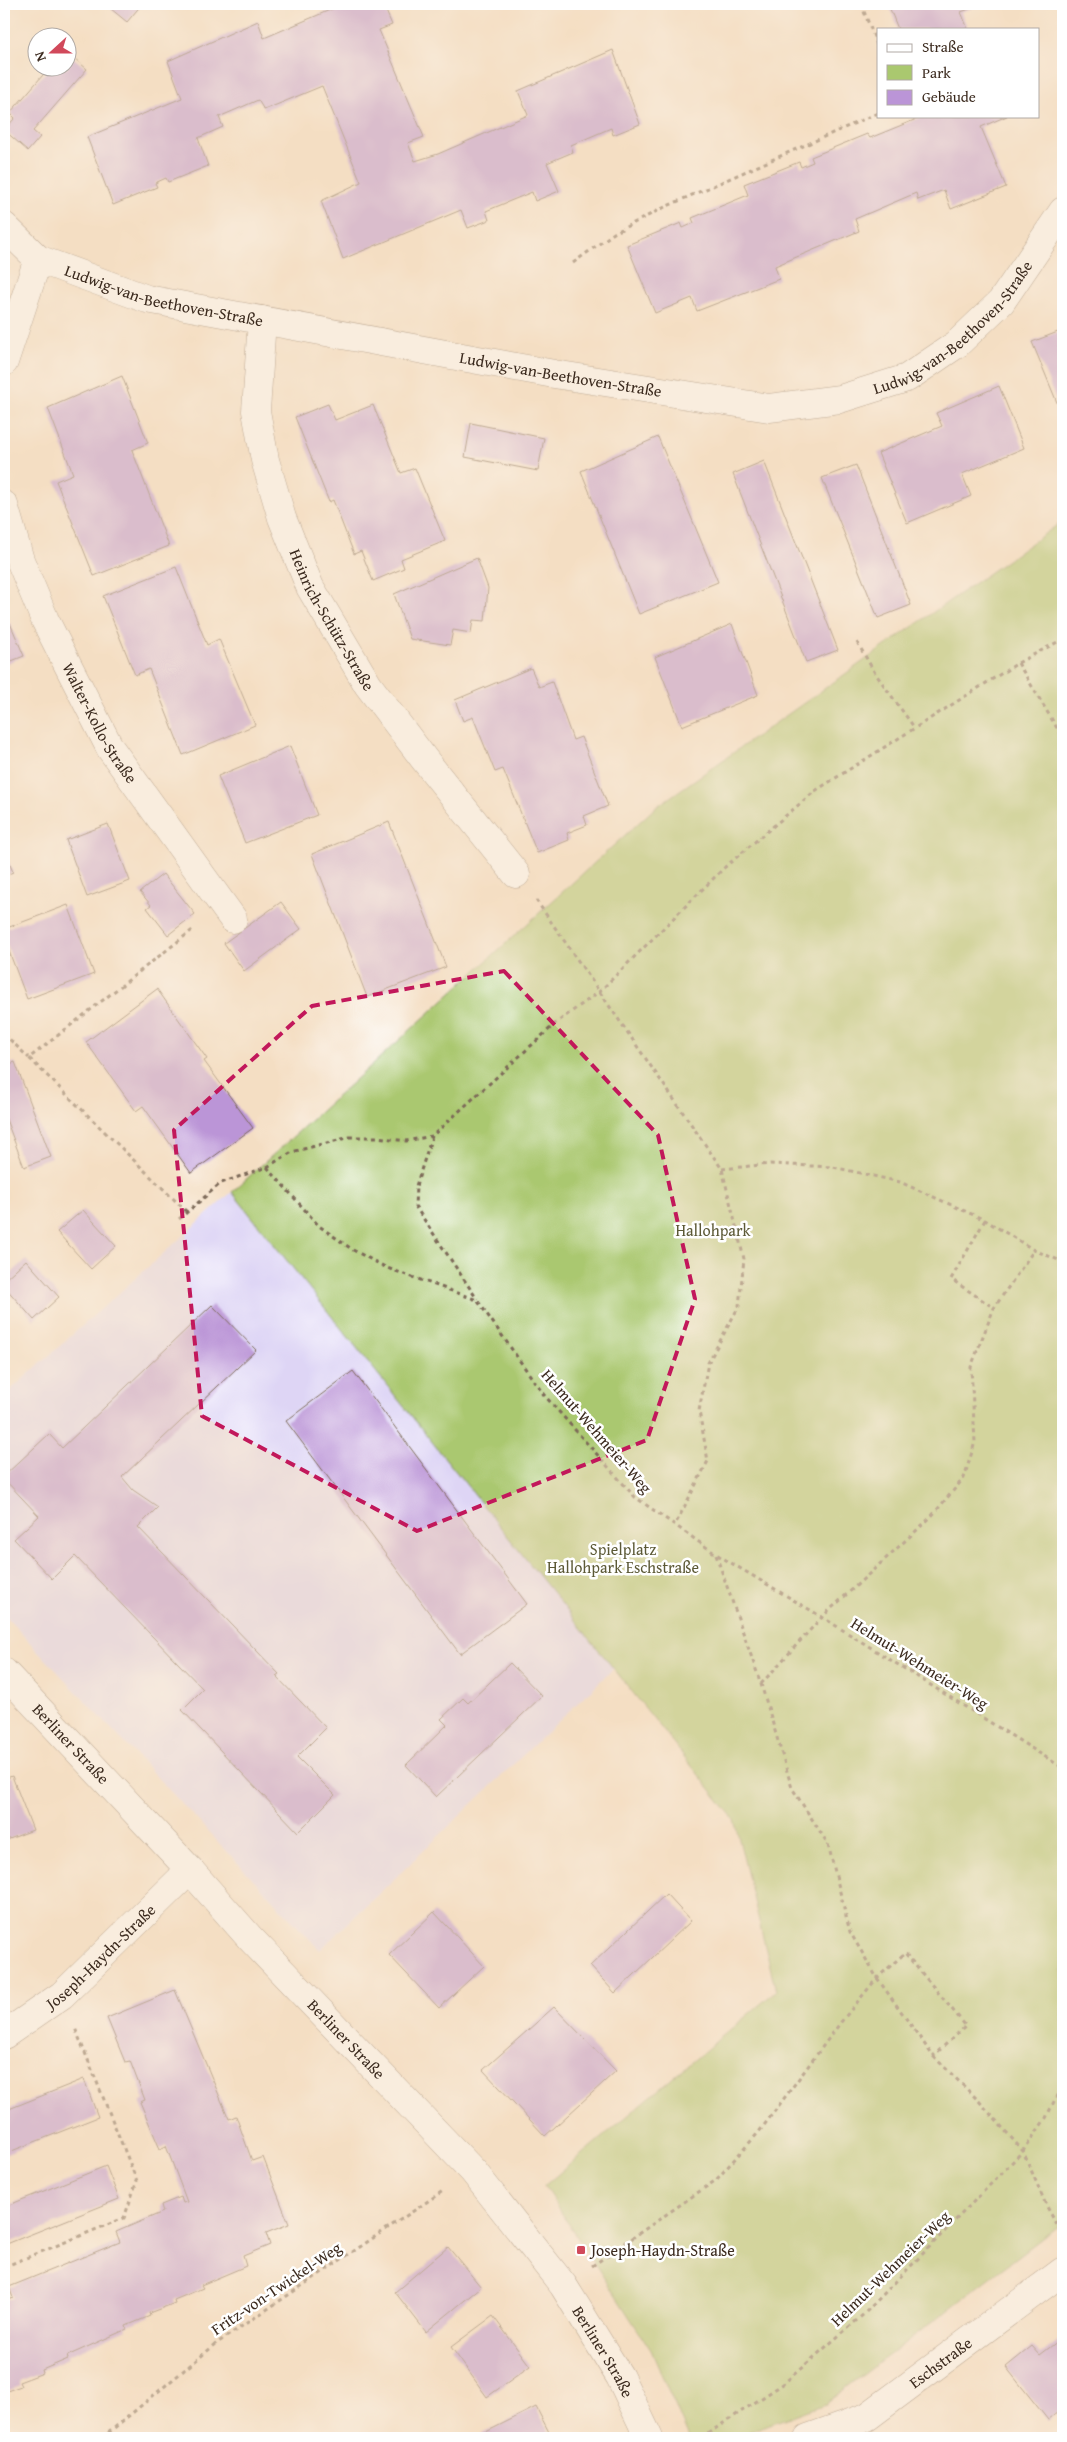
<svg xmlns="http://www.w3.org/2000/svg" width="1067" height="2442" viewBox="0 0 1067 2442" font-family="'Gentium Book Plus',serif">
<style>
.built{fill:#ded5f5}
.green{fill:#aac86f;stroke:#727946}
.building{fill:#bb95d7}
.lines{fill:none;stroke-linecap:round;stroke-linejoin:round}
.minor-casing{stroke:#7c6958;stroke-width:29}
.path{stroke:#7c6958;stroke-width:3;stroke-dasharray:4 4;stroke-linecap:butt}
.minor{stroke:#fff;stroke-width:28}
.marked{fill:none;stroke:#c2185b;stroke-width:4;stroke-dasharray:10 6;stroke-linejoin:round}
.poi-dot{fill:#d1495b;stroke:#fff;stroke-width:2}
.labels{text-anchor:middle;stroke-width:5;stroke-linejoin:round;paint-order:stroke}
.street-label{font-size:16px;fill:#3b2a1e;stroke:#fff}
.park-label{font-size:16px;fill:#5c5936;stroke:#fff}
.poi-label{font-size:16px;fill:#3b2a1e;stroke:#fff;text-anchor:start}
</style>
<rect width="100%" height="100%" fill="#fff"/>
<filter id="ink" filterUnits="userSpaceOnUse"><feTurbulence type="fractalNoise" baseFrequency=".02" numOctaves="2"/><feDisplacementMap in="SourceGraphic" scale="10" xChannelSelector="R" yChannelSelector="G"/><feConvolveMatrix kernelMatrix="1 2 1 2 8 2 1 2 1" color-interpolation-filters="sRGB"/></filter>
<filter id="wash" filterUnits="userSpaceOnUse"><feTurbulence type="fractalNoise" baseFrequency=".0096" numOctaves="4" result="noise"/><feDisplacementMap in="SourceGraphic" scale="20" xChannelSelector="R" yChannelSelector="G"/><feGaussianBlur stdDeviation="1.12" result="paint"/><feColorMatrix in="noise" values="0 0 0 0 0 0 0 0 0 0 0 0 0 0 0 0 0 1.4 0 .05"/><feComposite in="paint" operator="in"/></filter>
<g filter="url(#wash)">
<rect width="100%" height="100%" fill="#f4dec3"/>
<path class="built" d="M232,1192L614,1668L320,1950L4,1615V1396Z"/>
<path class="green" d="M1063,521V2222L825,2404L731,2438H689L651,2350L544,2186L776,1991L734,1819L232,1192L656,807Z"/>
<g id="blocks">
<g class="building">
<path d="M105,4H142L127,22Z"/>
<path d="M344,4H383L392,25L379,30L424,137L408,143L415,161L438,154L528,115L518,91L613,50L640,124L613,135L611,128L590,137L571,145L573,152L547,163L559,191L535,201L532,192L486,211L489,220L468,228L461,210L343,259L321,201L361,182L322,86L264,110L258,100L219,117L223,127L198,138L208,166L168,182L166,178L155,183L157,187L113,205L87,137L182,98L168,61L258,21L264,38Z"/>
<path d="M888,4H983L961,12L968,29H898Z"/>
<path d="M68,53L87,69L33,131L40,137L28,151L4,130L15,118L10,113L49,68H68Z"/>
<path d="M924,116H1007L981,127L1006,187L951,209L944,190L918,200L916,193L855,219L859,231L775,266L779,279L697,311L692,298L655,313L627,245L681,223L683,228L694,223L692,218L748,195L744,184L799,162L801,167L813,162L811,157L867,134L870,138Z"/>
<path d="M1063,330V417L1032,342Z"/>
<path d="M122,376L148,443L132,450L169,546L94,576L56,481L73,474L48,408Z"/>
<path d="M999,386L1024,448L962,474L971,496L907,523L878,453L942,426L936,413Z"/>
<path d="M328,404L335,420L373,405L401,473L415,468L445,541L401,559L404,568L373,581L361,551L354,554L333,500L329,502L295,417Z"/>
<path d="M471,423L544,438L538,471L465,457Z"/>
<path d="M658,437L718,582L639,614L581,471Z"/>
<path d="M764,461L838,650L806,662L733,474Z"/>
<path d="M856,465L911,605L878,618L822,478Z"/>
<path d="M477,558L488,588L485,621L473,620L471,633L453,630L450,645L410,639L394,594Z"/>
<path d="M176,567L207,645L219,639L255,725L183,755L149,669L135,675L103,596Z"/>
<path d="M10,623L24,656L4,664V626Z"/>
<path d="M732,624L758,695L682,726L655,657Z"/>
<path d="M531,668L539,687L552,682L573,740L581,737L608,806L584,816L587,825L567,833L569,840L537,853L503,769L495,772L473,717L463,721L455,700Z"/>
<path d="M290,746L317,815L245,843L218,776Z"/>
<path d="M389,822L446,967L367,997L312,854Z"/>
<path d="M108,824L130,881L87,897L66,840Z"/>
<path d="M4,850L13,872L4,876Z"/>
<path d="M163,874L195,914L168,935L147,908L151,905L140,892Z"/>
<path d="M281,902L301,929L244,971L224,943Z"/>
<path d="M68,905L94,974L27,999L4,938V929Z"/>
<path d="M157,989L207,1059L204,1061L253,1128L191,1173L143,1106L136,1111L86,1042Z"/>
<path d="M15,1062L51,1157L24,1167L4,1114V1066Z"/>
<path d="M83,1210L116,1246L91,1269L57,1232Z"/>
<path d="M26,1260L59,1297L34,1320L4,1286V1280Z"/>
<path d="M212,1305L256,1350L122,1477L133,1490L158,1507L138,1527L279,1674L276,1676L326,1728L297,1757L335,1795L298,1832L182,1710L203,1689L75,1556L52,1579L14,1539L39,1516L4,1479V1476L49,1434L62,1448Z"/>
<path d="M353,1371L527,1604L460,1654L286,1421Z"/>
<path d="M510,1663L542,1696L436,1797L406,1765L447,1725L441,1719L463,1698L468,1703Z"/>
<path d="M12,1776L33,1830L4,1841V1779Z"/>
<path d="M666,1894L691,1921L615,1993L590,1966Z"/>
<path d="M434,1912L484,1966L439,2008L389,1955Z"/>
<path d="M175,1990L229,2119L236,2116L252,2161L263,2157L289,2224L266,2233L270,2245L243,2256L246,2266L201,2285L203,2288L174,2300L175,2303L149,2313L150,2316L126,2326L127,2329L67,2356L68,2359L42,2370L43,2373L19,2382L21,2386L4,2392V2301L13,2298L9,2287L120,2242L116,2232L163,2212L161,2205L181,2197L183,2203L187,2202L166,2146L160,2149L140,2102L145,2100L130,2061L125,2062L107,2018Z"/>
<path d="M554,2007L616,2071L545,2136L483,2070Z"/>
<path d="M84,2079L98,2117L4,2154V2111Z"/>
<path d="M106,2166L119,2199L4,2245V2207Z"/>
<path d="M448,2247L481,2287L426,2332L395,2292Z"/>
<path d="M493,2316L530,2366L487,2397L451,2347Z"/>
<path d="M1058,2341L1063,2348V2408L1048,2420L1006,2367L1032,2346L1040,2355Z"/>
<path d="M536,2407L552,2438H485L482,2434Z"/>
</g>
</g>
</g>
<g filter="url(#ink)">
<use href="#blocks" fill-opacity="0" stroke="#7c6958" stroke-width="1"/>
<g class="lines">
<defs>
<g id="minor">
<path id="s1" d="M4,226L38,259L147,299L554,374L769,408L840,399L907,378L957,344L1001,302L1063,211"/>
<path id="s2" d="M262,320L256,411L265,460L282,518L310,587L368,685L424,759L516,874"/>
<path d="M4,362L38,259"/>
<path id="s3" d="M4,505L20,560L45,620L110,748L233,919"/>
<path id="s4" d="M4,1672L190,1870L250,1938L473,2171L563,2285L620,2377L649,2438"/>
<path id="s5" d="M4,2035L62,1995L190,1870"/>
<path id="s6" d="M808,2438L867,2417L1063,2271"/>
</g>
</defs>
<use href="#minor" class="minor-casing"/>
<g class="path">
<path d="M861,4L878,47"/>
<path d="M573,263L614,233L665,207L878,113"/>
<path d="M857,642L875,673L914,727"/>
<path d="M1018,663L1063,738"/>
<path d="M536,900L722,1169L744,1259L739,1306L708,1363L699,1411L708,1461L675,1525"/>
<path d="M4,1034L29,1058"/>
<path d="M432,1136L416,1186L415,1206L477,1299"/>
<path d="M267,1167L319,1226L353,1250L387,1268L477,1300L544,1395L635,1497L716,1554L822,1617L1063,1768"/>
<path d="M722,1169L770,1164L833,1167L900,1182L985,1220L1034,1250L1063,1262"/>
<path d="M187,1212L29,1058L195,928"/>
<path d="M179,1219L221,1183L267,1167L292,1152L350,1137H377L406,1141L432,1136L556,1023L600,991L725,867L815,791L1018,663L1063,639"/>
<path d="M985,1220L951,1279L994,1308"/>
<path d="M716,1555L761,1684L792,1788L828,1844L850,1932L877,1978L933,2056L979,2101L1023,2151L1046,2205L1063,2236"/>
<path d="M761,1684L822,1617L930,1518L964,1478L975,1442L971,1367L994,1308L1034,1250"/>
<path d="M592,2266L716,2180L759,2132L841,2022L877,1978L905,1953L966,2026L933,2056"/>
<path d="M4,2267L124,2218L137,2181L75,2028"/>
<path d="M102,2438L217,2343L443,2191"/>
<path d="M701,2438L783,2384L864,2314L1023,2151L1046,2118L1063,2083"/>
</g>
<use href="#minor" class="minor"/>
</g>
</g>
<path d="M0 0H1067V2442H0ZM504,971L658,1135L695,1299L647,1440L417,1531L202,1416L174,1130L312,1006Z" fill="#f4dec3" fill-opacity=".55" fill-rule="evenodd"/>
<path class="marked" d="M504,971L658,1135L695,1299L647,1440L417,1531L202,1416L174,1130L312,1006Z"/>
<rect class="poi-dot" x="576" y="2245" width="10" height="10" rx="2.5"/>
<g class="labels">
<g class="street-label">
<text dy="6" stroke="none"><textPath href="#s1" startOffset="179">Ludwig-van-Beethoven-Straße</textPath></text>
<text dy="6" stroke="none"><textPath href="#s1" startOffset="1004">Ludwig-van-Beethoven-Straße</textPath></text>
<text dy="6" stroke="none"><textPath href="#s1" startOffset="584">Ludwig-van-Beethoven-Straße</textPath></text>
<text dy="6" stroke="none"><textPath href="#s2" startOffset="315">Heinrich-Schütz-Straße</textPath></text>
<text dy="6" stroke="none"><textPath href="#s3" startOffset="239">Walter-Kollo-Straße</textPath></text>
<text transform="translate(597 1431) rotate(49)" y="6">Helmut-Wehmeier-Weg</text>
<text transform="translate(920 1663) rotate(32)" y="6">Helmut-Wehmeier-Weg</text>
<text dy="6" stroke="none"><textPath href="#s4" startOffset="98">Berliner Straße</textPath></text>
<text dy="6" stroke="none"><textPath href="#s5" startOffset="125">Joseph-Haydn-Straße</textPath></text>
<text dy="6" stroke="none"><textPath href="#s4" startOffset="502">Berliner Straße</textPath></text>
<text transform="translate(890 2268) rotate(-44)" y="6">Helmut-Wehmeier-Weg</text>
<text transform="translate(276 2288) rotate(-34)" y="6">Fritz-von-Twickel-Weg</text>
<text dy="6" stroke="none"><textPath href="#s4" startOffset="908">Berliner Straße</textPath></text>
<text dy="6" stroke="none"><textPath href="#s6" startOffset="154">Eschstraße</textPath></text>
</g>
<g class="park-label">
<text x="713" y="1236">Hallohpark</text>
<text x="623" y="1555">Spielplatz<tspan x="623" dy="18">Hallohpark Eschstraße</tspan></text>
</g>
<g class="poi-label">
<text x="591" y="2256">Joseph-Haydn-Straße</text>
</g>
</g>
<rect width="1067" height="2442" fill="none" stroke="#fff" stroke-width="20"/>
<rect x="877" y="28" width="162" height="90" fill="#ffffff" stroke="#b1aaa5"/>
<rect x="887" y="44" width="25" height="8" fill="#ffffff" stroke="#b1aaa5"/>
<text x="922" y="52" font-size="15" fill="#3b2a1e">Straße</text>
<rect x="887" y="65" width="25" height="15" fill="#aac86f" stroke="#b1aaa5"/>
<text x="922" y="78" font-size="15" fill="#3b2a1e">Park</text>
<rect x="887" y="90" width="25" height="15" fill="#bb95d7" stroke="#b1aaa5"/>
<text x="922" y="102" font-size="15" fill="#3b2a1e">Gebäude</text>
<g transform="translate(52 52) rotate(249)"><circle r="24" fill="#ffffff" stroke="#b1aaa5"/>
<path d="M0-4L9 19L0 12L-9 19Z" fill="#d1495b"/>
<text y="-8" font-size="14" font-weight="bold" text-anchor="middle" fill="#3b2a1e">N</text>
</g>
</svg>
